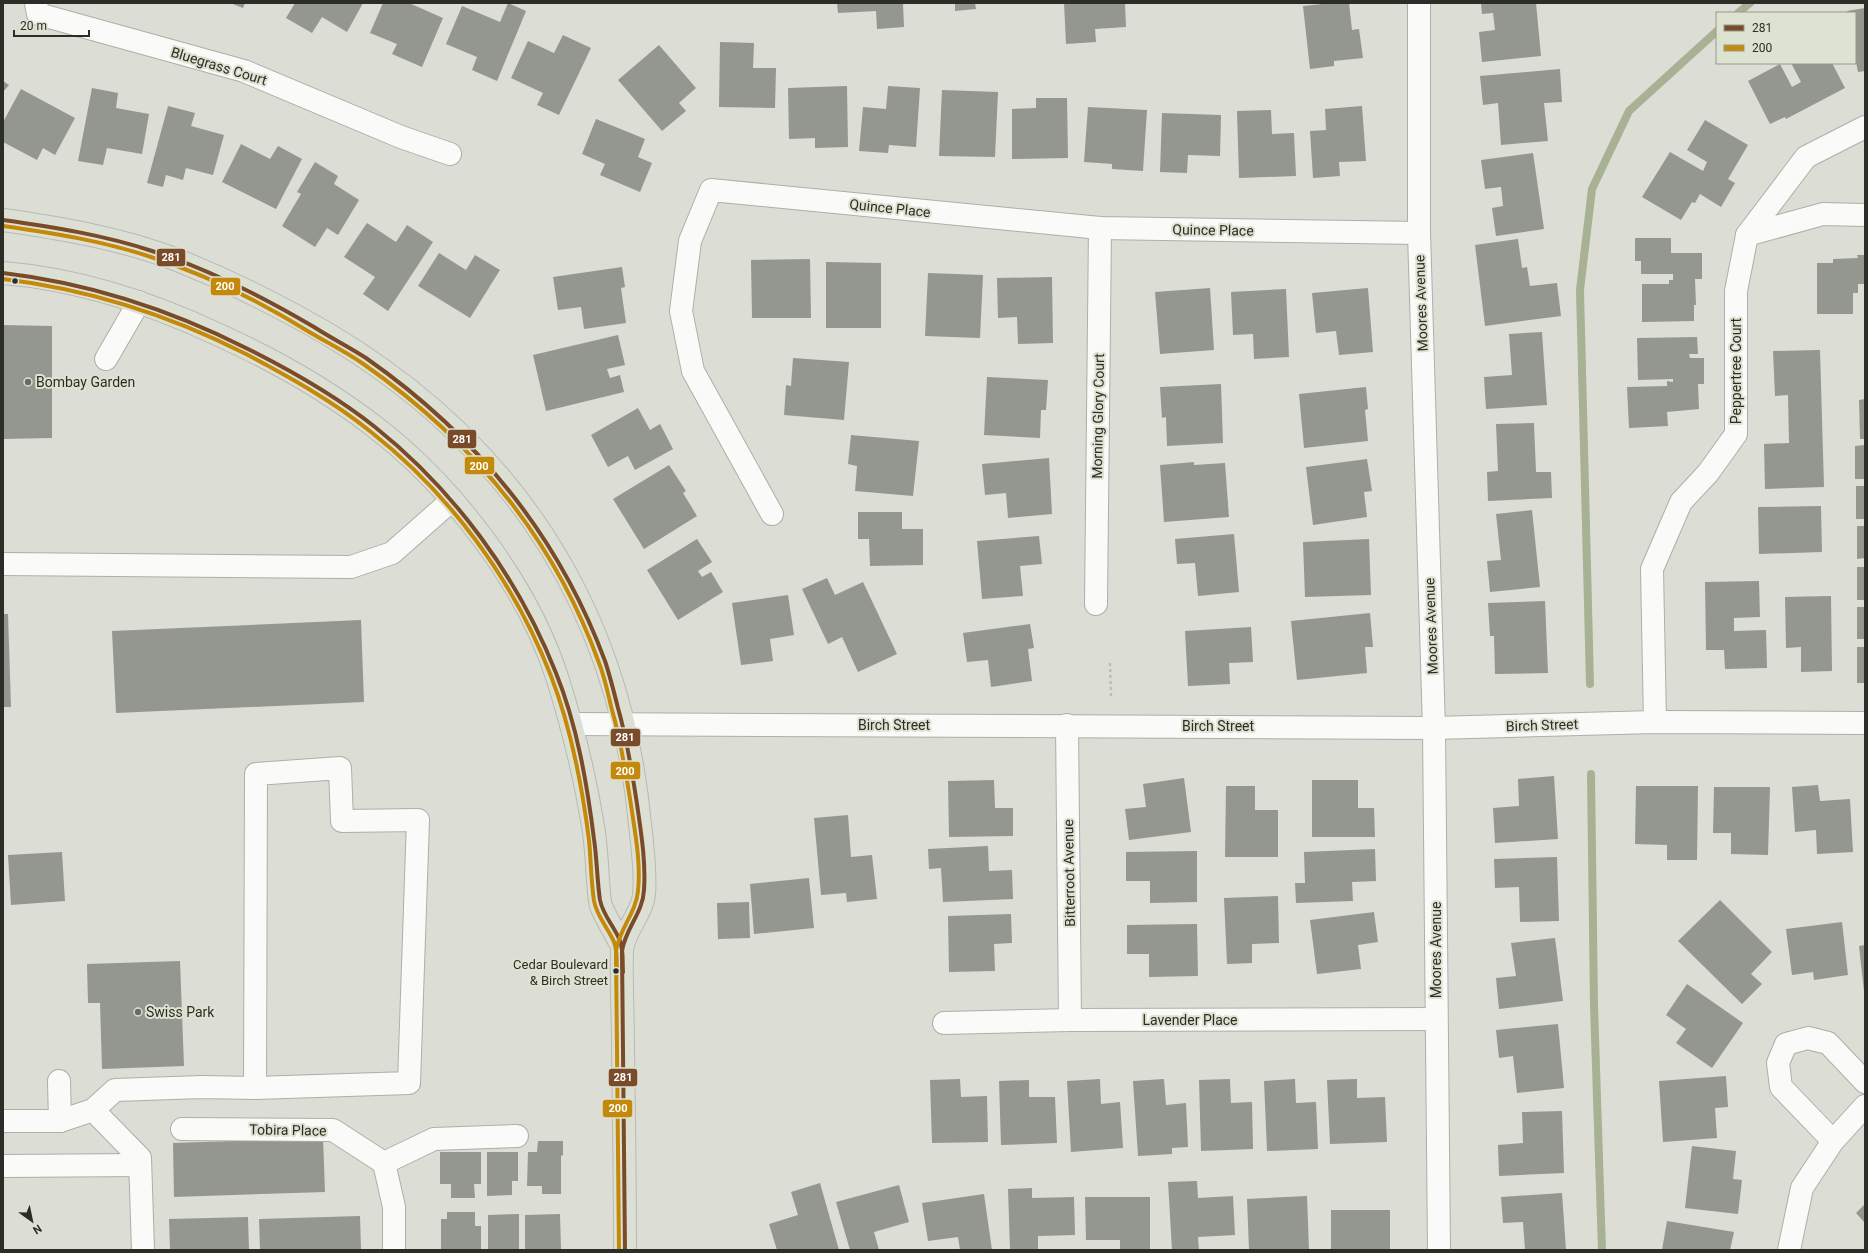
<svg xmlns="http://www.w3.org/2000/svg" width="1868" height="1253" viewBox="0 0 1868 1253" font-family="Roboto,sans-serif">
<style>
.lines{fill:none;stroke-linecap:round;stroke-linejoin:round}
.stream{stroke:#a8b193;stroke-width:8}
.building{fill:#949690}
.minor-casing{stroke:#adafa8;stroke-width:24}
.major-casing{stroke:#b8b9b5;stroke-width:24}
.path{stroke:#bcbdba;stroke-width:2.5;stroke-dasharray:3 3;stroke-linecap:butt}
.minor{stroke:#fafaf9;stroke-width:22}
.major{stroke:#dcdfd4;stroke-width:22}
.bus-1-casing{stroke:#dde2d1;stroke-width:7}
.bus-2-casing{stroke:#dde2d1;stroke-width:7}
.bus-1{stroke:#7a4b2a;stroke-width:4}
.bus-2{stroke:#c4880a;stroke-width:4}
.bus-dot{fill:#2b2d26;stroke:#dde2d1;stroke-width:1.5}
.poi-dot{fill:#696b63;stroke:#dde2d1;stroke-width:1.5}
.labels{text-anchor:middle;stroke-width:4;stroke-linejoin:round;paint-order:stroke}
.bus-label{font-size:13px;fill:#2b2d26;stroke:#dde2d1;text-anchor:end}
.street-label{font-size:14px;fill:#2b2d26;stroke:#dde2d1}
.poi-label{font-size:14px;fill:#2b2d26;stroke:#dde2d1;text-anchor:start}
.line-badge{stroke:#dde2d1;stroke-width:1.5}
.badge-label{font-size:11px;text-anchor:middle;font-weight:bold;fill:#fff}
</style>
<rect width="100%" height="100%" fill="#dcded5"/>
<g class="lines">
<g class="stream">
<path d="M1738,13L1750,3"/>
<path d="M1590,684L1580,290L1592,189L1629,111L1717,31"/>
<path d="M1591,774L1594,1006L1602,1250"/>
</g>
</g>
<g class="building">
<path d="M230,3H245L243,8Z"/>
<path d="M295,3H363L347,32L322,17L312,33L286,18Z"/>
<path d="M383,3H409L443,18L422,67L392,54L397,44L370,33Z"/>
<path d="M508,3L526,11L497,81L472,70L477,57L446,44L462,6L500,22Z"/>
<path d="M837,3H903L904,27L877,29L876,11L838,13Z"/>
<path d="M955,3H975L976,9L955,11Z"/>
<path d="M1064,3H1125L1126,27L1095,29L1096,42L1066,44Z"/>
<path d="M1332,3H1349L1352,30L1359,29L1363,58L1334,61V66L1310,69L1303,6Z"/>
<path d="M1481,3H1536L1541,56L1482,62L1479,32L1495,30L1493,13L1482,14Z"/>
<path d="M1865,8V71L1858,72L1855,57V13H1848L1847,11Z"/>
<path d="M563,35L591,48L559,115L537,105L543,93L511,78L528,41L554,53Z"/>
<path d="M720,42L754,43L753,68H776L775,108L719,107Z"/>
<path d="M659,45L696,88L679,103L686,111L662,131L618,80Z"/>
<path d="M1791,63H1832L1845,88L1786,119L1785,117L1770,124L1748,81L1780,64L1792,87L1801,82Z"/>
<path d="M1560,69L1562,102L1544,103L1548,141L1501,145L1498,103L1483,105L1480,76Z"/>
<path d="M3,81L9,85L3,92Z"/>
<path d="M847,86L848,147L815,148V138L789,139L788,88Z"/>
<path d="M888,86L920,88L916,147L889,145L888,153L859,151L863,107L886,109Z"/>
<path d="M92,88L118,93L116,108L149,114L142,154L107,148L103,165L78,161Z"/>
<path d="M21,89L75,118L55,155L43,148L37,160L3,142V122Z"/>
<path d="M942,90L998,92L995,157L939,156Z"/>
<path d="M1036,98H1067L1068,158L1012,159V109L1036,108Z"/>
<path d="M168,106L195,113L191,126L224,135L213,175L186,168L183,180L166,175L163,187L147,183Z"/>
<path d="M1362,106L1366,161L1339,162L1340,176L1313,178L1310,131L1326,130L1325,109Z"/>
<path d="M1088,107L1147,110L1143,171L1112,169V164L1084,162Z"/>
<path d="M1271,110L1272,134L1294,133L1296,176L1239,178L1237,111Z"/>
<path d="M1162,113L1221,115L1220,156L1188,155L1187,173L1160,172Z"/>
<path d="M596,119L645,139L638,157L652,163L640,192L600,175L605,164L582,154Z"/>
<path d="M1705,120L1748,145L1728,179L1735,183L1721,207L1700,194L1695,203L1692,202L1681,220L1642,197L1670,152L1703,171L1707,162L1687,150Z"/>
<path d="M241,144L270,159L278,146L302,159L276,209L222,182Z"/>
<path d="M1533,153L1544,229L1496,236L1492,208L1503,206L1501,187L1485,189L1481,160Z"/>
<path d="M315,162L338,176L334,184L359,200L338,235L327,228L315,247L282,226L301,194L297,192Z"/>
<path d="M367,223L396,242L407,225L433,242L388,311L363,294L375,277L344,257Z"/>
<path d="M1635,238H1671V253H1702V279H1695L1696,305H1694V321L1642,322V284H1669V280H1673V274H1641V261H1635Z"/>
<path d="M1518,239L1522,268L1527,267L1530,286L1557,283L1561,316L1485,326L1475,245Z"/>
<path d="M439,253L466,270L475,255L500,270L470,318L418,286Z"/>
<path d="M1857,255H1865V284H1858V293H1853V314H1817V263H1833V259L1858,258Z"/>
<path d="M810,259L811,318H752L751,260Z"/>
<path d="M826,262L881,263V328H826Z"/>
<path d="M622,267L625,287L621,288L626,323L584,329L581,307L558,310L553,277Z"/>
<path d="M928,273L983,275L980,338L925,336Z"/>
<path d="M1052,277L1053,343L1018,344L1017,317L998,318L997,278Z"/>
<path d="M1210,288L1214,350L1160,354L1155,292Z"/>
<path d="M1368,288L1373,352L1339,355L1336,331L1316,333L1312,293Z"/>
<path d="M1286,289L1289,357L1254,359L1253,334L1233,335L1231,292Z"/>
<path d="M3,325L52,326V438L3,439Z"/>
<path d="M1542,332L1547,405L1486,409L1484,377L1512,375L1509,334Z"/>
<path d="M618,335L625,365L607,369L610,378L620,375L624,392L546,411L533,355Z"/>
<path d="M1697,337L1698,354H1689L1690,358H1704V384H1698L1699,409L1667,412L1668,426L1629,428L1627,387L1667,386V381L1673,382V379L1638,380L1637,338Z"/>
<path d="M1820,350L1824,487L1765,489L1764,444L1789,443L1788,395L1775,396L1773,351Z"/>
<path d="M793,358L849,362L844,420L784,415L786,385L791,386Z"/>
<path d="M987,377L1048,380L1046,410H1041L1040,438L984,435Z"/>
<path d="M1221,384L1223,443L1167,446L1166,417L1162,418L1160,387Z"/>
<path d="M1366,387L1368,409L1365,410L1368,441L1304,448L1299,394Z"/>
<path d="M1865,399V439H1860L1859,400Z"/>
<path d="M638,408L650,430L660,424L673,449L635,470L628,456L608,467L591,435Z"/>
<path d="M1534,423L1536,472H1551L1552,498L1488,501L1487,472L1498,471L1496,424Z"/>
<path d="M851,435L919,441L913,496L855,491L857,466L848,464Z"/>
<path d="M1865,445V479H1855V446Z"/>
<path d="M1049,458L1052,514L1008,518L1006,493L985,495L982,464Z"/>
<path d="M1367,459L1372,491L1364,492L1367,517L1313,525L1306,467Z"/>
<path d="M1194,462V465L1225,463L1229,517L1164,522L1160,465Z"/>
<path d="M669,465L686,491L683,493L697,516L644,549L613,499Z"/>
<rect x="1856" y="486" width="9" height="33"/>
<path d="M1821,506L1822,552L1759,554L1758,507Z"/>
<path d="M1532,510L1540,587L1490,592L1487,561L1501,560L1496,514Z"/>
<path d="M858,512H902V529H923V565L870,566L869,539H858Z"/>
<path d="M1857,526H1865V558L1857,559Z"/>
<path d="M1234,534L1239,592L1198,596L1195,563L1177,564L1175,539Z"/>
<path d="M1039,536L1042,564L1020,566L1023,596L982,599L977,541Z"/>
<path d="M697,539L712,562L698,571L702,577L711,572L723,592L678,620L647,570Z"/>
<path d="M1369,539L1371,595L1305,597L1303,542Z"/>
<rect x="1857" y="567" width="8" height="33"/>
<path d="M827,578L835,595L863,582L897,654L858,672L842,637L828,644L802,589Z"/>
<path d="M1759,581L1760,617L1734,618V631L1766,630L1767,668L1725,669L1724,650H1706L1705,582Z"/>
<path d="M788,595L794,635L770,639L773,661L741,665L732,603Z"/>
<path d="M1831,596L1832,671L1801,672V647L1786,648L1785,597Z"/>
<path d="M1545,601L1548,673L1495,674L1494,636H1490L1488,603Z"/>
<rect x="1857" y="607" width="8" height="32"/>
<path d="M1370,613L1373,647H1365L1367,673L1297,680L1291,621Z"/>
<path d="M3,614H8L11,707H3Z"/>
<path d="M361,620L364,702L116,713L112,631Z"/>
<path d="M1030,624L1034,648L1028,649L1032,681L991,687L988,660L967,662L963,633Z"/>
<path d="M1251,627L1253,662L1229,663L1230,684L1188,686L1185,631Z"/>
<rect x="1857" y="647" width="8" height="36"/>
<path d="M1554,776L1558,839L1495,843L1493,808L1519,806L1518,779Z"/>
<path d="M1184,778L1191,832L1129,840L1125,809L1146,807L1143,784Z"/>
<path d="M994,780L995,808H1013V836L949,837L948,781Z"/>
<path d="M1312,780H1358V808H1374L1375,837H1312Z"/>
<path d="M1818,785L1820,801L1850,799L1853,852L1817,854L1816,830L1795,832L1792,787Z"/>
<path d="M1226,786H1255V810H1278V857H1225Z"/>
<path d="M1636,786H1698L1697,860H1667V845L1635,844Z"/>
<path d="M1714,787H1770L1768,855L1731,854V833H1713Z"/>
<path d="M848,815L851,857L872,855L877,899L847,902L846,893L821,895L814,818Z"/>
<path d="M988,846L989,871L1012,870L1013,899L943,902L941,868L929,869L928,849Z"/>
<path d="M1375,849L1376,881L1352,882L1353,901L1296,903L1295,883H1305L1304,852Z"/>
<path d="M1197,851V902L1150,903V881H1126V852Z"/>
<path d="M62,852L65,901L11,905L8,855Z"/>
<path d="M1557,857L1559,921L1520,922L1519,887L1495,888L1494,859Z"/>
<path d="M809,878L814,928L754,934L750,884Z"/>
<path d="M1278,896L1279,943L1252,944V963L1227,964L1224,898Z"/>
<path d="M1720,900L1772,952L1751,974L1762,984L1742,1004L1678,941Z"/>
<path d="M749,902L750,938L718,939L717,903Z"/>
<path d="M1374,912L1378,942L1358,945L1361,969L1317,974L1310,920Z"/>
<path d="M1011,914L1012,943L994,944L995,971L949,972L948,916Z"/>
<path d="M1842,922L1848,975L1814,980L1813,972L1792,975L1786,929Z"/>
<path d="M1197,924L1198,976L1149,977V954H1127V925Z"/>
<path d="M1555,938L1563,1001L1499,1009L1496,978L1516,976L1511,943Z"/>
<path d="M1865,945V991H1864L1859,946Z"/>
<path d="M180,961L184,1066L102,1069L100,1003H88L87,964Z"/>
<path d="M1687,984L1743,1023L1712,1068L1676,1043L1686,1029L1666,1015Z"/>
<path d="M1558,1024L1564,1088L1517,1093L1513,1056L1499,1058L1496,1030Z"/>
<path d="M1726,1076L1728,1107L1715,1108L1717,1138L1663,1142L1659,1081Z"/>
<path d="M960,1079L961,1097L987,1096L988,1142L932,1143L930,1080Z"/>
<path d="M1100,1079L1101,1104L1120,1102L1123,1148L1071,1152L1067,1081Z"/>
<path d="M1164,1079L1166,1105L1186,1103L1188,1147L1172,1148V1154L1138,1156L1133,1081Z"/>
<path d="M1230,1079L1231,1103L1252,1102L1253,1149L1201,1151L1199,1080Z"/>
<path d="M1295,1079L1296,1103L1316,1102L1318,1149L1267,1151L1264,1081Z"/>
<path d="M1357,1079V1098L1385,1097L1387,1142L1330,1144L1327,1080Z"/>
<path d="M1029,1080V1097H1055L1057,1143L1001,1145L999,1081Z"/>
<path d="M1562,1111L1564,1173L1499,1176L1498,1145L1523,1143L1522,1112Z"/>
<path d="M323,1138L325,1192L174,1197L173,1143Z"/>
<path d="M538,1141H563V1155L561,1156V1194H542V1186H527L528,1152H537Z"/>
<path d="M1692,1146L1736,1151L1733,1179L1742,1180L1738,1214L1685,1208Z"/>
<path d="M440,1152H481V1184H474L475,1198H451V1184H440Z"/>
<path d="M487,1152H518V1181H512V1195L487,1196Z"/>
<path d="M1197,1181L1198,1198L1233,1196L1235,1235L1198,1237L1199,1250H1172L1168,1182Z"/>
<path d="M820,1183L839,1250H777L769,1224L798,1215L791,1192Z"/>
<path d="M899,1185L909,1222L874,1232L879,1250H850L836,1202Z"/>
<path d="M1032,1188V1198L1074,1197L1075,1235L1038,1236V1250H1010L1008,1189Z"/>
<path d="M1562,1193L1566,1250H1525L1523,1222L1503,1223L1501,1197Z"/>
<path d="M984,1194L992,1250H960L958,1237L928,1241L922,1203Z"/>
<path d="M1307,1196L1309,1250H1249L1247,1199Z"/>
<path d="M1085,1197H1150V1250H1120V1240H1086Z"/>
<path d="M1865,1204V1223L1856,1213Z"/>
<rect x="1331" y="1210" width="59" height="40"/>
<path d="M447,1212H475V1226H481V1250H441V1219H447Z"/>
<path d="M519,1214V1250H488V1215Z"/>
<path d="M560,1214L561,1250H525V1215Z"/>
<path d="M360,1216L361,1250H260L259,1219Z"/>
<path d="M248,1217L249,1250H170L169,1219Z"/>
<path d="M1667,1221L1734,1232L1730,1250H1662Z"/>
</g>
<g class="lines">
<defs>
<g id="minor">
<path d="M36,3L38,14L244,71L401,137L450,154"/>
<path d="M1419,3V233L1434,728L1439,1250"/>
<path d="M1747,235L1823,214L1865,215"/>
<path d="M106,359L139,302"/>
<path d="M772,514L693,371L681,311L690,241L711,190L1100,228L1419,233"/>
<path d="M3,564L351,567L392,553L452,500"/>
<path d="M1096,604L1100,228"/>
<path d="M1655,722L1652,569L1681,502L1708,473L1736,434V291L1747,235L1806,157L1865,127"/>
<path d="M571,724L1434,728L1655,722L1865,723"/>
<path d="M1067,725L1070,1020"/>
<path d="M944,1023L1070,1020L1436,1019"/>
<path d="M59,1081L60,1121"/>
<path d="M93,1110L140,1158L143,1250"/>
<path d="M3,1121H60L93,1110L115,1090L202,1087L255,1088L256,774L340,768L342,821L418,820L409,1083L255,1088"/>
<path d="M182,1129L333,1130L384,1163"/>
<path d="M1833,1141L1781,1087L1778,1063L1786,1044L1808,1038L1828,1043L1865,1082"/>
<path d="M384,1163L434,1139L517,1136"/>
<path d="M384,1163L394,1207V1250"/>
<path d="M3,1166L140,1165"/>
<path d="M1789,1250L1802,1188L1833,1141L1865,1106"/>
</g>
<g id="major">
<path d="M3,220C60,228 118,238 172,258C213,274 253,293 292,314C496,422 618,592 640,824C642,841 647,885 643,900C639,917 623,933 622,951C621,983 623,1016 623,1048C624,1116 625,1183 625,1250"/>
<path d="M3,273C78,279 151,303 219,335C274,360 327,390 375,427C453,487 528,585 558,680C573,728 585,777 593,826C596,844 597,863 598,881C599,889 599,899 601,906C607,920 615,933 622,946"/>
</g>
</defs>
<use href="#minor" class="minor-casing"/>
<use href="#major" class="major-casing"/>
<path class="path" d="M1110,663L1111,696"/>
<use href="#minor" class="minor"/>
<use href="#major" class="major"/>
<defs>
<g id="bus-1">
<path d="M3,220C53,227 104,235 152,251C209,269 263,297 314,327C331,338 349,347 366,358C476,435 558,534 605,661C610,676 614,692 618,708C627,739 632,771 637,804C641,832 646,862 644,890C643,913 625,929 622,951L625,1250"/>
<path d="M3,273C89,283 171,310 248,349C292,371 336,396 375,427C455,491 518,577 556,673C577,725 587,783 594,839C597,859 597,880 600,900C603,916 615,927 620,941C624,951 622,962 623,972"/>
</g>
<g id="bus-2">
<path d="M3,226C53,233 103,241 151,257C207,275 261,302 311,333C328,343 346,352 362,363C471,439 554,538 599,663C605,678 608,694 612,710C621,741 626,773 631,805C635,833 641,862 638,891C636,913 619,929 616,951L619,1250"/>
<path d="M3,279C88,289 169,315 246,354C289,377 333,401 371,432C451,495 514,581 551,676C571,728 582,785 589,840C591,860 591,881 594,901C597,917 608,928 614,942C618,952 616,962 617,972"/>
</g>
</defs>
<use href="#bus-1" class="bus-1-casing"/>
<use href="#bus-2" class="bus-2-casing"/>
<use href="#bus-1" class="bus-1"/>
<use href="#bus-2" class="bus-2"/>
</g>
<g class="bus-dot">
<circle cx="15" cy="281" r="3.5"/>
<circle cx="616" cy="971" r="3.5"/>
</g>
<g class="poi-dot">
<circle cx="28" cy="382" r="4"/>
<circle cx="138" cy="1012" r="4"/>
</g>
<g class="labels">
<g class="bus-label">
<text x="608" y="969">Cedar Boulevard<tspan x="608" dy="16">&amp; Birch Street</tspan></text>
</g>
<g class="street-label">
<text transform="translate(219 66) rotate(17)" y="5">Bluegrass Court</text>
<text transform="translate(890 208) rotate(6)" y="5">Quince Place</text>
<text transform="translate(1213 230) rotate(1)" y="5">Quince Place</text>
<text transform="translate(1421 303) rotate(-92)" y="5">Moores Avenue</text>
<text transform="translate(1736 371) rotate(-90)" y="5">Peppertree Court</text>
<text transform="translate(1098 416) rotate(-89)" y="5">Morning Glory Court</text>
<text transform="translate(1431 626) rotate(-92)" y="5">Moores Avenue</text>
<text x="894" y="730">Birch Street</text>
<text transform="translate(1542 725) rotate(-2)" y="5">Birch Street</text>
<text x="1218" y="731">Birch Street</text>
<text transform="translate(1069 873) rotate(-91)" y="5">Bitterroot Avenue</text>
<text transform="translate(1436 950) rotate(-90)" y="5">Moores Avenue</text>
<text x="1190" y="1025">Lavender Place</text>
<text transform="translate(288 1130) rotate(1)" y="5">Tobira Place</text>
</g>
<g class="poi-label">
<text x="36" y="387">Bombay Garden</text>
<text x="146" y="1017">Swiss Park</text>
</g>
</g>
<g class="line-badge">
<rect x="156" y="248" width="30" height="19" rx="4" fill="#7a4b2a"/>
<rect x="210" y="277" width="31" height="19" rx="4" fill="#c4880a"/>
<rect x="447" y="429" width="30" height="20" rx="4" fill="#7a4b2a"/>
<rect x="464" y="456" width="31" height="19" rx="4" fill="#c4880a"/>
<rect x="610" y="728" width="31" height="19" rx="4" fill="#7a4b2a"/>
<rect x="610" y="761" width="31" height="19" rx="4" fill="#c4880a"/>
<rect x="608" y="1068" width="30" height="19" rx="4" fill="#7a4b2a"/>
<rect x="602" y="1099" width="31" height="19" rx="4" fill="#c4880a"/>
</g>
<g class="badge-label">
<text x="171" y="261">281</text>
<text x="225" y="290">200</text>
<text x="462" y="443">281</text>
<text x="479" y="470">200</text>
<text x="625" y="741">281</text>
<text x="625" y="775">200</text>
<text x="623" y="1081">281</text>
<text x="618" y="1112">200</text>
</g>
<rect width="1868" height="1253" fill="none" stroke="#2b2d26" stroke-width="8"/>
<rect x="1716" y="12" width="140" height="52" fill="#dde2d1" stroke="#969a8d"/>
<rect x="1724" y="25" width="20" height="6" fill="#7a4b2a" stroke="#969a8d"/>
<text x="1752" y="32" font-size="12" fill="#2b2d26">281</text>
<rect x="1724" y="45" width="20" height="6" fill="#c4880a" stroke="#969a8d"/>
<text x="1752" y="52" font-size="12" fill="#2b2d26">200</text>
<g transform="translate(32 1221) rotate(147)" stroke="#dde2d1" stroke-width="3" paint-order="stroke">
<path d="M0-3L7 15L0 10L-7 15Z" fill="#2b2d26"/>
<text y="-6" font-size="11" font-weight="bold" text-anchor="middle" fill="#2b2d26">N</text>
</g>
<path d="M14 30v6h75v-6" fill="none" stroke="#2b2d26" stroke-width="2"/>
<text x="20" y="30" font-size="12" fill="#2b2d26" stroke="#dde2d1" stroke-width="3" paint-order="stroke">20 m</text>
</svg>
